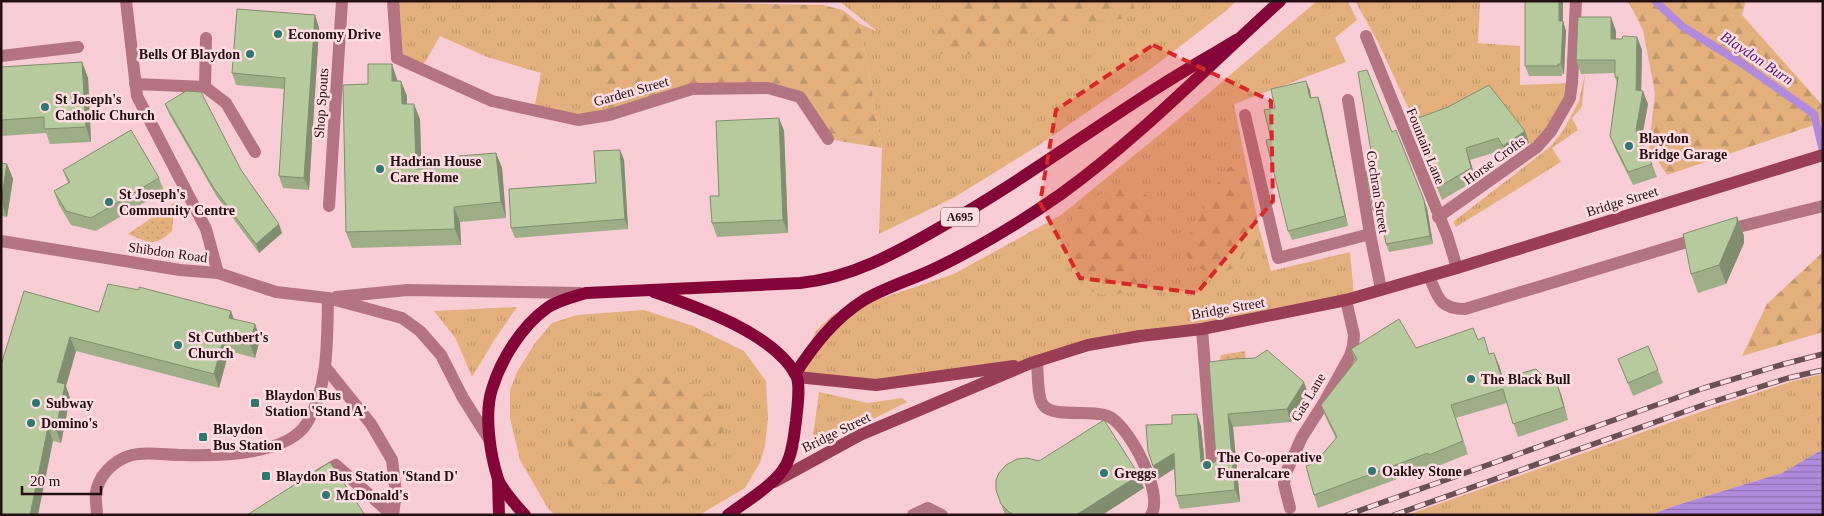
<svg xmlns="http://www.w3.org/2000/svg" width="1824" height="516" viewBox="0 0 1824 516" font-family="'Times New Roman',serif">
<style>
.grass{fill:url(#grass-tufts)}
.forest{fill:url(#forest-firs)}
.garden{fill:url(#garden-dots)}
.water{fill:url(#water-rules)}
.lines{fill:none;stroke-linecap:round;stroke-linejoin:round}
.stream{stroke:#b28adb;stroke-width:8}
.service{stroke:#b37380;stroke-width:12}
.minor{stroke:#b37380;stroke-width:12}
.tertiary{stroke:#b37380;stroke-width:12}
.secondary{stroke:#993e56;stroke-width:12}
.primary{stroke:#840639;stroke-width:12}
.rail-casing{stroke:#6a4f55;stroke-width:5.5}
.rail{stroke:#ffdde2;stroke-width:4;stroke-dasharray:11;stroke-linecap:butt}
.wall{fill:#9dae87}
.shaded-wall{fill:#808d6e}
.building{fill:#b7ca9d;stroke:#808d6e}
.marked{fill:#d62828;fill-opacity:0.2;stroke:#d62828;stroke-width:4;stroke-dasharray:10 6;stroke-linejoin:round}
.poi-dot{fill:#2f7770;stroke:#ffdde2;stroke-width:2}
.labels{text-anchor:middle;stroke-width:5;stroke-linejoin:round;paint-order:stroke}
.shield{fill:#ffdde2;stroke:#644e52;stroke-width:1}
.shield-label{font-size:12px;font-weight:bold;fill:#221014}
.poi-label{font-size:14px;font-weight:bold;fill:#221014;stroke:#ffdde2;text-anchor:start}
.street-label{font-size:14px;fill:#221014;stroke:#ffdde2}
.water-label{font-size:15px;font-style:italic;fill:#501978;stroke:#ffdde2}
</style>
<defs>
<pattern id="grass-tufts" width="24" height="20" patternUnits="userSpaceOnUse" patternTransform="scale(1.25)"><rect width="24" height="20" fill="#e3b07d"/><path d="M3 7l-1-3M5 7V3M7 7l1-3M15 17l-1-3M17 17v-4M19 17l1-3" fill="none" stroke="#c2966b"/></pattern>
<pattern id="forest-firs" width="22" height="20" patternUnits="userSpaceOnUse" patternTransform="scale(1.25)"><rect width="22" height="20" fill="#e3b07d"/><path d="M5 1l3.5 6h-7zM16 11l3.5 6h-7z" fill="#c2966b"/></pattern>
<pattern id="garden-dots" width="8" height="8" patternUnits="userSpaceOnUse" patternTransform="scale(1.25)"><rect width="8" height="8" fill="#e3b07d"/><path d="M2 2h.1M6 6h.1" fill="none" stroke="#c2966b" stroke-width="1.8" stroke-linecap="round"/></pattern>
<pattern id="water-rules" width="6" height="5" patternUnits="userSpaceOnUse" patternTransform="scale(1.25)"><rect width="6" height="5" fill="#b28adb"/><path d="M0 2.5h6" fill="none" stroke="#906fb0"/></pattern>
</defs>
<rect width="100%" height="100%" fill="#f8ccd4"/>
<g class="grass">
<path d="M393,1H604L595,19L609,115L578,120L534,110L541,73L487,57L440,36L421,69L397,58Z"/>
<path d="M839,1H1236L1227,10L1152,68L1036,147L955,197L879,234L882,148L860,24L878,32Z"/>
<path d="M1317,1H1348L1357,20L1335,38L1346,62L1234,104L1259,228L1271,271L1350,252L1354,297L1024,363L876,385L795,377L816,331L834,314L954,274L1061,215L1175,122Z"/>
<path d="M1355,1H1480L1478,43L1520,46V85L1572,83L1570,98L1533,147L1493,97L1420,133L1378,42Z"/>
<path d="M1585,74L1582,107L1572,118L1578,130L1552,148L1561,162L1456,227L1453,222L1551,146L1564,129L1579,101Z"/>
<path d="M517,307L495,339L472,377L456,339L434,311Z"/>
<path d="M644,310L693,326L744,351L766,381L768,418L765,446L760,463L745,488L699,515H556L549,510L520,460L510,418V390L517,372L535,343L552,323L577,315Z"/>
<path d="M1823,374V449L1782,473L1674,506L1651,515H1407L1703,411L1793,381Z"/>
<path d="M819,392L868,403L902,398L907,402L811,450Z"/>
</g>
<g class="forest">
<path d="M604,1L823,5L843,10L860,24L882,148L828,139L800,97L768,88L692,89L609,115L591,58L595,19Z"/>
<path d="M962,1H1132L1136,11L1121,19L1086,22L1070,32L1039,40L1015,41L989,52L964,55L942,54L935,51L936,30L953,8Z"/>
<path d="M1628,1H1746L1742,15L1823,106V122L1667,175L1649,147L1655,93L1643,30Z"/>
<path d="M1242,160C1251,189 1259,217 1260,247L1245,252L1240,266C1213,277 1201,276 1183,251L1185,238L1196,227L1209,196L1227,169Z"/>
<path d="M1133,186C1154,200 1160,203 1156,230L1145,238L1140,248V273L1138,290C1126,292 1112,297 1100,294C1080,290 1067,266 1068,246C1069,240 1071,234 1072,228C1073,222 1074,213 1077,209C1088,194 1117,190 1133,186Z"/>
<path d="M1823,252V332L1742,356L1767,304Z"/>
<path d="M658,375L682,379L696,385L707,396L719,403L728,415L723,431L705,459L687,473L669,481L651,488L637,489L601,482L582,473L575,466L570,455L568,443V429L571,419L581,403L611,385L624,380Z"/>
</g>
<g class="garden">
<path d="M175,202L172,231C155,248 147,242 128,234Z"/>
<path d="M1245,351L1247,369L1218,366L1221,355Z"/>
</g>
<path class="water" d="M1823,449V515H1651L1674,506L1782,473Z"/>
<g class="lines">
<path class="stream" d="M1655,1L1683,27L1743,64L1814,114L1823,151"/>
<g class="service">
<path d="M1,56L78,47"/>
<path d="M135,84L205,87L206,38"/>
<path d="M205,87L226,103L255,152"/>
<path d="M1245,115L1278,258L1370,234"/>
<path d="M329,206L342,1"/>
<path d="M1726,230L1823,206"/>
<path d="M1429,276C1438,297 1439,309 1465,309L1700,238"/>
<path d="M1202,329L1213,471"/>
<path d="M1037,361C1038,372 1037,399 1044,406C1055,418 1092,409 1108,416C1129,425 1165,494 1151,515"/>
<path d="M326,368L371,424L392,460L396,493L393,515"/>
<path d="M319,475L336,465L392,515"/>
<path d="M1290,508L1284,484L1285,475L1302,437L1325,401L1350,356L1353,346L1354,335L1346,300"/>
<path d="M97,515C97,507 94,496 97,488C102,471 119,456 138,454C152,452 168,455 183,455C217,456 287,456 307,423C329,386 327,340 328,298"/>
<path d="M913,515L928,508L942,515"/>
</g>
<g class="minor">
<path d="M393,1L397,58L492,101L578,120L609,115L692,89L768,88L800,97L828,139"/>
<path d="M1366,36L1447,235L1457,268"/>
<path d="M1348,100L1370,234L1381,289"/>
<path d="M1438,217L1537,147L1551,131L1570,98L1572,83L1576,1"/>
</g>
<g class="tertiary">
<path d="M126,1L137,96L206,229L218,273"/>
<path d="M1,241L180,270L218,273L276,292L328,298L402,318L420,331L441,355L463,398L489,439"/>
<path d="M336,297L407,290L580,293"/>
</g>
<g class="secondary">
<path d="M797,377L876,385L1014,366"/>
<path d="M774,482L860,435L1031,363L1088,345L1140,336L1202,329L1346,300L1457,268L1823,155"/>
</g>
<g class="primary">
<path d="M654,292C697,307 773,333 796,375C801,384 797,410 796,421C794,435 793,452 786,465C775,485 746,501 728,515"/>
<path d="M795,374C814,345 835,318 864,300C886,287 911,280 934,269C978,248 1021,222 1061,194C1140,137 1208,66 1280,1"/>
<path d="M498,480L499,515"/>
<path d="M525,515C518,508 501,488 498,479C490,454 484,414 492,389C501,359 522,326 547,308C558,300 573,297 586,293L800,283C851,278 896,253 939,228C1010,188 1075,141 1143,97C1173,77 1205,59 1236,40"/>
</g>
<defs>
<g id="rail">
<path d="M1347,515L1704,388L1784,364L1823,354"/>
<path d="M1394,515L1709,403L1788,378L1823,370"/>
</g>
</defs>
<use href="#rail" class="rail-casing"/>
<use href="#rail" class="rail"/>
</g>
<g class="wall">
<path d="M1525,1H1563V21L1566,31L1564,74H1562V76H1529L1525,66Z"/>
<path d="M315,15L319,28L309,190L283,188L279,176L284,89L236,85L232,73Z"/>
<path d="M1616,31V39H1622L1637,37L1642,50L1641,91L1648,104L1641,141L1652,164L1657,177L1633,185L1615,149L1610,136L1617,83L1615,77V73L1581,74L1576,60Z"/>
<path d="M82,62L88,78L91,142L50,144L46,133L1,136V67Z"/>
<path d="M397,79V81L407,96V104L420,119L421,168L460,167L496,153L502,168L506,218L460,222L461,245L352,248L346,232L368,84Z"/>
<path d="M1306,81L1311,98L1318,97L1321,106L1348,226L1292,240L1288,231L1271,139L1275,108Z"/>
<path d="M165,104L241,170L282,233L259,253L217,197L169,114Z"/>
<path d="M779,118L784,131L788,233L717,237L712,223L719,196Z"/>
<path d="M1410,121L1525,131L1529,143L1508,158L1503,150L1470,160L1476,180L1442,200Z"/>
<path d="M1392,132L1427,208L1433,244L1389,252L1386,244L1382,218L1376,219L1373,210L1372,170L1371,151Z"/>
<path d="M620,150L624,160L628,229L515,238L511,228L596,183Z"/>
<path d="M1,163L7,164L13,179L7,217L1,216Z"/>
<path d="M63,170L159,178L164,191L96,231L71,225L59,205L54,191L68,183Z"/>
<path d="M1737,217L1744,236V243L1726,284L1698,293L1691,274Z"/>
<path d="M99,312L234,319L255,324L260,339L255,358L229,351L219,388L76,351L66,386L70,398L61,443L53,441L1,365Z"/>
<path d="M1478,340L1499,365L1503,379L1561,394L1568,420L1518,437L1507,403L1456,418L1468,454L1433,468V466L1318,508L1314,495L1315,463L1336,439L1326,418L1321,405L1355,361L1351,349L1416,348Z"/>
<path d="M1618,359L1658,370L1663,383L1633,396Z"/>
<path d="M1209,362L1308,394L1291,422L1233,427L1240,502L1180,509L1176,496L1174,469L1158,479L1172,424L1197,414L1201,427L1205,464L1208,466L1215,462L1216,458Z"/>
<path d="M1144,488L1102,515H1005L996,490Z"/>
</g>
<g class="shaded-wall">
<path d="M1559,1H1563V24V21L1566,31L1564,74L1561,64Z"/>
<path d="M315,15L319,28L309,190L304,178Z"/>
<path d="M1611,17L1616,31V53L1611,39Z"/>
<path d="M1637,37L1642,50L1641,100L1643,91L1648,104L1641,143L1636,130Z"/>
<path d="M82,62L88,78L91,142L86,127Z"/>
<path d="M392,64L397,79L398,96L392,81Z"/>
<path d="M401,81L407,96V119L402,104Z"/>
<path d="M1306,81L1310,90L1313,108L1310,98Z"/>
<path d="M1318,97L1321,106L1348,226L1345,216Z"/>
<path d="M414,104L420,119L422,184L416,169Z"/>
<path d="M779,118L784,131L788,233L783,220Z"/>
<path d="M1525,131L1529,143L1508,158L1503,146Z"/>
<path d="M1466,148L1470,160L1476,180L1471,168Z"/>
<path d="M620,150L624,160L628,229L625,219Z"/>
<path d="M496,153L502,168L506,218L501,202Z"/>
<path d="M7,164L13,179L7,217L1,201Z"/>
<path d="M1424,200L1427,208L1433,244L1430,236Z"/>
<path d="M454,207L460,222L461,245L455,229Z"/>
<path d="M1737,217L1744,236V243L1726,284L1719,265Z"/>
<path d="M279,224L282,233L259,253L256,244Z"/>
<path d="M231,311L236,325L229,318Z"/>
<path d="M255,324L260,339L255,358L250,344Z"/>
<path d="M70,337L76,351L66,386L70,398L61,443L56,429L57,382Z"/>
<path d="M224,337L229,351L219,388L214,374Z"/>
<path d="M1494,353L1499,365L1507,392L1502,379Z"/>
<path d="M1556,381L1561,394L1568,420Z"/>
<path d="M1304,382L1308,394L1291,422L1287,409Z"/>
<path d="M1197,414L1201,427L1206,475L1201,462Z"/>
<path d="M1228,414L1233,427L1240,502L1235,490Z"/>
<path d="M48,427L53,441L38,515H30Z"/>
<path d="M1174,453L1178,466L1158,479L1153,466Z"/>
<path d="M1139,475L1144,488L1102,515H1076Z"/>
</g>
<g class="building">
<path d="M1525,1H1559V21H1563L1561,64H1558V66H1525Z"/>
<path d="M237,9L315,15L304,178L279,176L285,78L232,73Z"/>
<path d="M1578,17H1611V39H1622L1623,36L1637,37L1636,90L1643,91L1636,130L1652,164L1628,172L1610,136L1618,77H1615V60H1576Z"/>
<path d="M82,62L86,127L44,129V117L1,120V67Z"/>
<path d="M368,64H392V81H401L402,104H414L416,169L460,167L459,156L496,153L501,202L454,207L455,229L346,232L343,85L368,84Z"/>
<path d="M1367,70L1392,132L1396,130L1424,200L1430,236L1386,244L1380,209L1373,210L1366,172L1372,170L1371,151L1358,72Z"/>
<path d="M1306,81L1310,98L1318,97L1345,216L1288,231L1266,140L1271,139L1264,110L1275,108L1271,89Z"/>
<path d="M1489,85L1525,131L1503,146L1498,138L1466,148L1471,168L1437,188L1410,121L1448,107Z"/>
<path d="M186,91L201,92L241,170L279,224L256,244L213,187L165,104Z"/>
<path d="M779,118L783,220L712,223L710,196H719L716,121Z"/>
<path d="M131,130L159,178L91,218L66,211L54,191L70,182L63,170Z"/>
<path d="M620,150L625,219L511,228L509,189L596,183L594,151Z"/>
<path d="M1,163L7,164L1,201Z"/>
<path d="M1737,217V223L1719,265L1691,274L1683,234Z"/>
<path d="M108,284L139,290V287L231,311L229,318L255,324L250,344L224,337L214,374L70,337L57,382L65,384L56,429L48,427L30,515H1V365L24,291L99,312Z"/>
<path d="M1399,319L1416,348L1473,328L1478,340L1484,337L1489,354L1494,353L1502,379L1536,369L1550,383L1556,381L1564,407L1513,424L1503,389L1451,405L1463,441L1429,455L1428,453L1314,495L1306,466L1315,463L1337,437L1321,405L1357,359L1351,349Z"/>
<path d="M1648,346L1658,370L1628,383L1618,359Z"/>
<path d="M1267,350L1304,382L1287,409L1228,414L1235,490L1176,496L1174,453L1153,466L1148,451L1146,425L1172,424V415L1197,414L1201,462L1208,466L1215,462L1216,458L1209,362L1234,359L1255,358Z"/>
<path d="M1104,420L1139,475L1076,515H1015L1009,512L1001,504L996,490V480L999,473L1006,465L1017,459L1027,458L1039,461Z"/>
<path d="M330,462L365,515H247Z"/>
</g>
<path class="marked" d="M1153,45L1271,101L1273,201L1197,293L1080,278L1040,203L1056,110Z"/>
<g class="poi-dot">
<circle cx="278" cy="34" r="5"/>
<circle cx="250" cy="54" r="5"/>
<circle cx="45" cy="107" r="5"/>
<circle cx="1629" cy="146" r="5"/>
<circle cx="380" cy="169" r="5"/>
<circle cx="109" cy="202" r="5"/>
<circle cx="178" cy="345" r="5"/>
<circle cx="1471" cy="379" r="5"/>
<circle cx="36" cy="403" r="5"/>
<rect x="250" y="398" width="10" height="10" rx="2.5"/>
<circle cx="31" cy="423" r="5"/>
<rect x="198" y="432" width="10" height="10" rx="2.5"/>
<circle cx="1207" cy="465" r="5"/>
<circle cx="1372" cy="471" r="5"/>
<circle cx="1104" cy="473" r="5"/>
<rect x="261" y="471" width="10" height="10" rx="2.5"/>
<circle cx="326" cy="495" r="5"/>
</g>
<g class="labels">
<rect class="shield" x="941" y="207.5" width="38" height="19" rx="4"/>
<g class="shield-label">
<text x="960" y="221">A695</text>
</g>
<g class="poi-label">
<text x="288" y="39">Economy Drive</text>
<text x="240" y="59" text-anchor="end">Bells Of Blaydon</text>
<text x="55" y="104">St Joseph's<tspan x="55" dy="16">Catholic Church</tspan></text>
<text x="1639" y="143">Blaydon<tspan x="1639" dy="16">Bridge Garage</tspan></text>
<text x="390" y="166">Hadrian House<tspan x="390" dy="16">Care Home</tspan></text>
<text x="119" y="199">St Joseph's<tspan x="119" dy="16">Community Centre</tspan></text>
<text x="188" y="342">St Cuthbert's<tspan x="188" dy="16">Church</tspan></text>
<text x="1481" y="384">The Black Bull</text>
<text x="265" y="400">Blaydon Bus<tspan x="265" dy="16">Station 'Stand A'</tspan></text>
<text x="46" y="408">Subway</text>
<text x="41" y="428">Domino's</text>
<text x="213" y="434">Blaydon<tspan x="213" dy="16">Bus Station</tspan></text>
<text x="1217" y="462">The Co-operative<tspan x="1217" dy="16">Funeralcare</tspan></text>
<text x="1382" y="476">Oakley Stone</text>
<text x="1114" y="478">Greggs</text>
<text x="276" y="481">Blaydon Bus Station 'Stand D'</text>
<text x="336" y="500">McDonald's</text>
</g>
<g class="street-label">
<text transform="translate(631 91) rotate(-16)" y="5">Garden Street</text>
<text transform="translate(321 103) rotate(-86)" y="5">Shop Spouts</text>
<text transform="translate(1426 146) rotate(68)" y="5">Fountain Lane</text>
<text transform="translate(1494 160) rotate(-36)" y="5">Horse Crofts</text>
<text transform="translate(1378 192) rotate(81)" y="5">Cochran Street</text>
<text transform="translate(1622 201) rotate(-17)" y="5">Bridge Street</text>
<text transform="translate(168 252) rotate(8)" y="5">Shibdon Road</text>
<text transform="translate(1228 308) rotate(-10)" y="5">Bridge Street</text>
<text transform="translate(1308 397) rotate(-59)" y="5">Gas Lane</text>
<text transform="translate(836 432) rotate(-26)" y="5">Bridge Street</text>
</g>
<g class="water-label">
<text transform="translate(1757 58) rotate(34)" y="5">Blaydon Burn</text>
</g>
</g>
<rect width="1824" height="516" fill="none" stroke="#221014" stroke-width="5"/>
<path d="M22 486v8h79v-8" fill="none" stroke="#221014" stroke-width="2.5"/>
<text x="30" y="486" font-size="15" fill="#221014" stroke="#ffdde2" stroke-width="4" paint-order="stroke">20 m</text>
</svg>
